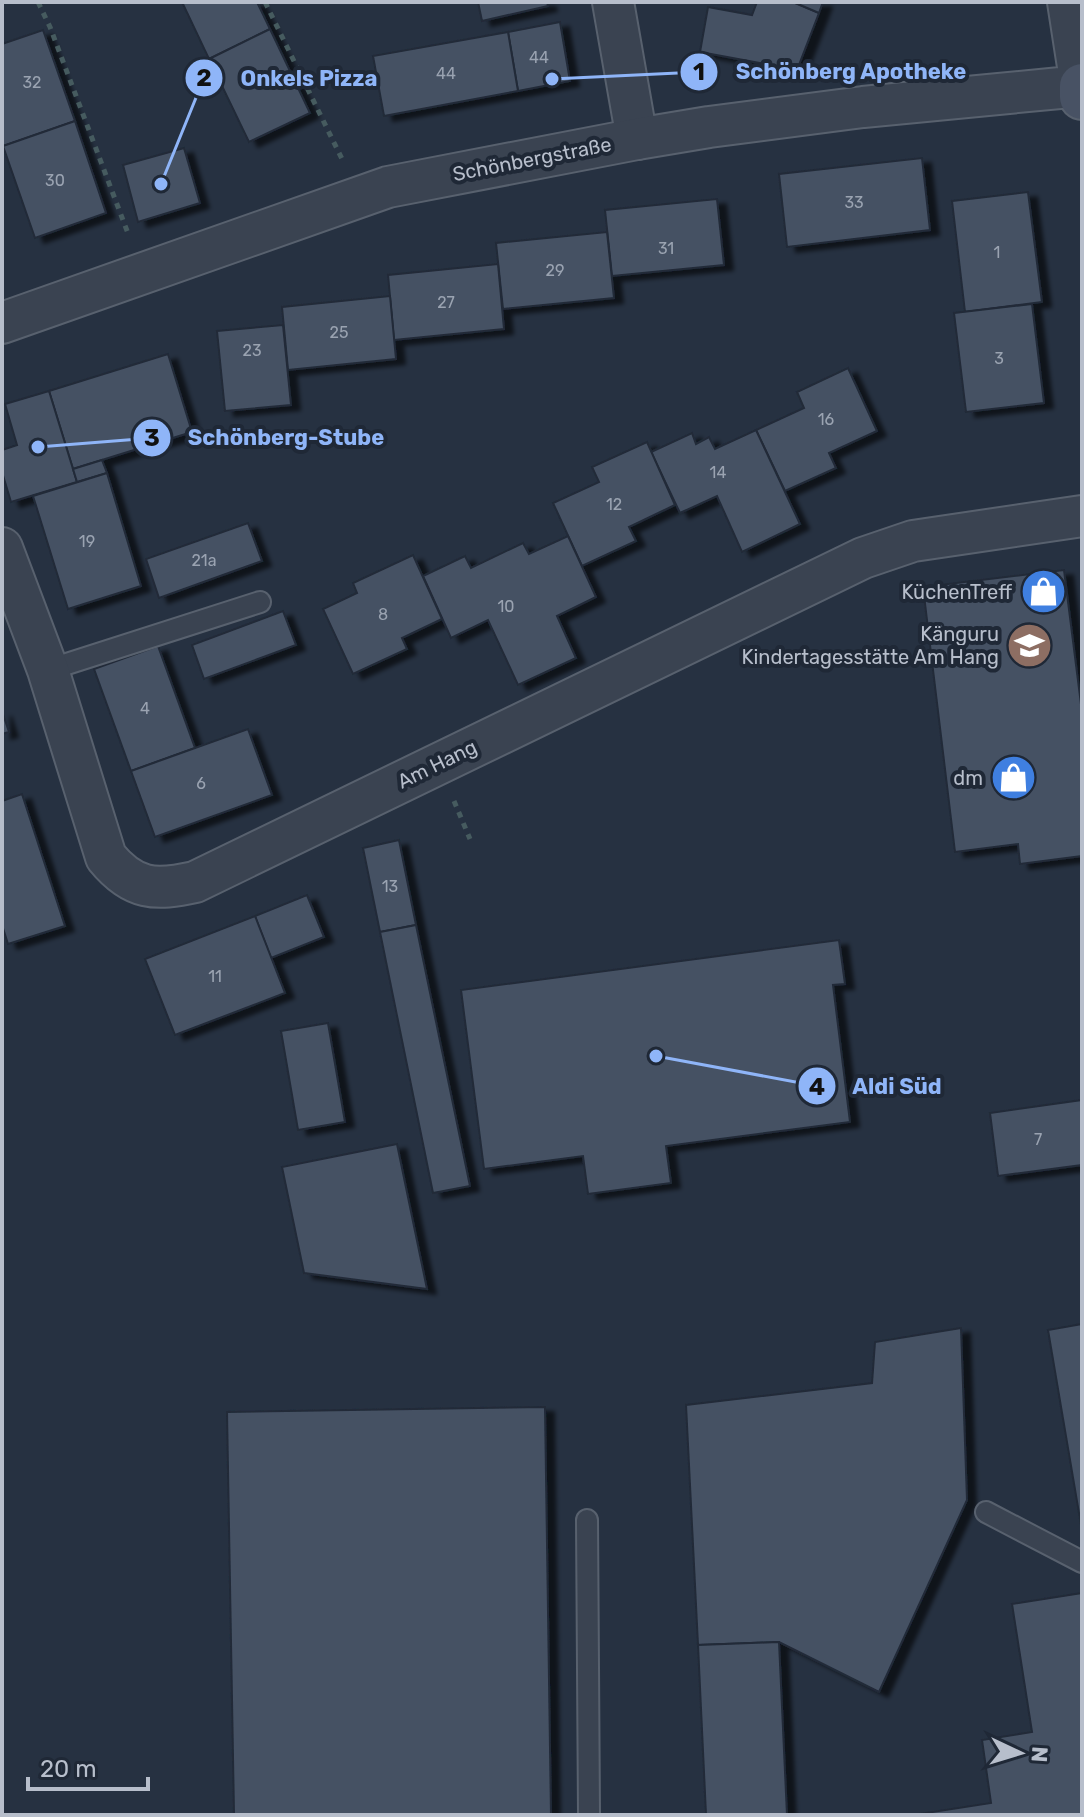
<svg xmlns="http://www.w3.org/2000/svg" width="1084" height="1817" viewBox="0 0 1084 1817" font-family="Rubik,sans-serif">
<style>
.building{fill:#455163;stroke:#212a38;stroke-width:2;filter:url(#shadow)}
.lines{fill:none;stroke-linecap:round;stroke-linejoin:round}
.lane-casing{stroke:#58616e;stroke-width:24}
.street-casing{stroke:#58616e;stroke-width:44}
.secondary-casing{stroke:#58616e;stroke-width:48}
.path{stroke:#465b5f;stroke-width:5;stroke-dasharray:6 6;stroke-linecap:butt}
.lane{stroke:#3a4351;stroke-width:20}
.street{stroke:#3a4351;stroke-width:40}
.secondary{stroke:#485264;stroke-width:44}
.labels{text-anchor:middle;stroke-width:8;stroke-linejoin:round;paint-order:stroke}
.number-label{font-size:16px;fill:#9aa3b1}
.street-label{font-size:20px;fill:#b7becb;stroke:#1f2836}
.poi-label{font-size:20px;fill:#b7becb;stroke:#1f2836;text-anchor:end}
.leader{fill:none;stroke:#8fb5f8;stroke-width:3}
.callout-dot{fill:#8fb5f8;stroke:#1f2836;stroke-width:3}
.mark-label{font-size:24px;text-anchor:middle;font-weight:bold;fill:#111}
.callout-label{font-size:22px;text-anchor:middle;font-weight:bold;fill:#8fb5f8;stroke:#1f2836;stroke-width:8;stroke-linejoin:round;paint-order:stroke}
</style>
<defs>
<filter id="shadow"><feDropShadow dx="9" dy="5" stdDeviation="2" flood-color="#0009"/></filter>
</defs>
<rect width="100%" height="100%" fill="#263141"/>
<g class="building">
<path d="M182,2H257L270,29L209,59Z"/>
<path d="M478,2H547L548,6L482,21Z"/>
<path d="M757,2H793L819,13L797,70L700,52L708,7L752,15Z"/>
<path d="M793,2H823L819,13Z"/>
<path d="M560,22L570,81L518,91L508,32Z"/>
<path d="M270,29L310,113L249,142L209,59Z"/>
<path d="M43,30L75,121L3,146L2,44Z"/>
<path d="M508,32L518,91L384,116L373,56Z"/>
<path d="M75,121L106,213L35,238L3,146Z"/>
<path d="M184,148L200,203L138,222L123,165Z"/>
<path d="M922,158L930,230L787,247L779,174Z"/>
<path d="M1028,192L1042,302L965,312L952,201Z"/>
<path d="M717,199L724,265L612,276L605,210Z"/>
<path d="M607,232L614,298L503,309L496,243Z"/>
<path d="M498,264L504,329L394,340L388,275Z"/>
<path d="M390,296L396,359L288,370L282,307Z"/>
<path d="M1032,304L1044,403L966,412L954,313Z"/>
<path d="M283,325L291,405L225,411L217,331Z"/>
<path d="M168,354L192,432L73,469L49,391Z"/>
<path d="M848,368L877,431L829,453L836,468L785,491L756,430L804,408L797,392Z"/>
<path d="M49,391L77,482L11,502L2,472V450L17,445L5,404Z"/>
<path d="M756,430L800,524L742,552L717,496L680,513L651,452L692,433L696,444L709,437L715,449Z"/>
<path d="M647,442L675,505L629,527L636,541L582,566L553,503L599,482L592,467Z"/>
<path d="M102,460L107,473L77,482L73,469Z"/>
<path d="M107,473L141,586L68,609L33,496Z"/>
<path d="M248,523L262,561L159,598L146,559Z"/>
<path d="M568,536L596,597L557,616L576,658L518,685L488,620L451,638L423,576L465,556L471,568L523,543L529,554Z"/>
<path d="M413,555L442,619L402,638L407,649L353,674L323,609L357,593L353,583Z"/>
<path d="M1064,570L1082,712V856L1020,864L1018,844L955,852L923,587Z"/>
<path d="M283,611L296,645L204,679L192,645Z"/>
<path d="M158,646L195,748L131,771L94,669Z"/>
<path d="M2,711L9,732L2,734Z"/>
<path d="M248,729L272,795L155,837L131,771Z"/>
<path d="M22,794L65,926L8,944L2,925V801Z"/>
<path d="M399,840L416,925L380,932L363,848Z"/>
<path d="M307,895L324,937L271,958L255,916Z"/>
<path d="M255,916L285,993L175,1035L145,959Z"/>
<path d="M416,925L470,1186L433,1193L380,932Z"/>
<path d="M839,940L845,984L833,985L850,1122L666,1146L671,1183L588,1194L583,1156L484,1169L461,990Z"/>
<path d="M328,1023L345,1122L298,1130L281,1031Z"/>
<path d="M1082,1100V1165L998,1176L990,1113Z"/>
<path d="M397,1144L427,1289L304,1273L282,1167Z"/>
<path d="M1082,1324V1525H1081L1048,1330Z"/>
<path d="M961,1328L967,1500L879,1692L779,1642L698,1645L686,1405L872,1383L875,1342Z"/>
<path d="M545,1407L551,1815H234L227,1412Z"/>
<path d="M1082,1593V1815H913L991,1803L982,1740L1032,1732L1012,1604Z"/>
<path d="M779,1642L787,1815H706L698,1645Z"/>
</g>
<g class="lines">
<defs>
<g id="lane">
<path d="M48,670L260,602"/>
<path d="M986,1512L1082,1562"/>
<path d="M587,1520L589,1815"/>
</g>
<g id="street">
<path d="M613,2L637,139"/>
<path d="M2,323L388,187L637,139L709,127L863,107L1081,86L1068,2"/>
<path d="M2,548L48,670L106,857C133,890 155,891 195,882L863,558L913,541L1082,516"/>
</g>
<path id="secondary" d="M1082,86V97"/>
</defs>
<use href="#lane" class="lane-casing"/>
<use href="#street" class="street-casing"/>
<use href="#secondary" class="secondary-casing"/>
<g class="path">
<path d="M38,2L50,27L129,236"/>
<path d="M265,2L344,163"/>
<path d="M454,801L470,839"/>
</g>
<use href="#lane" class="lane"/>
<use href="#street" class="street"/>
<use href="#secondary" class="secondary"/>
</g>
<defs>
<symbol id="shop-disc" viewBox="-11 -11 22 22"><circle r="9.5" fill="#3f7fe0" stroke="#1f2836"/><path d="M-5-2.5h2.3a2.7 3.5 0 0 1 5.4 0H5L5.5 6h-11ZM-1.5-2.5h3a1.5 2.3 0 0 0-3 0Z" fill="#fff"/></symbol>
<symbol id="school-disc" viewBox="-11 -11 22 22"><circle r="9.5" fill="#8d6e63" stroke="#1f2836"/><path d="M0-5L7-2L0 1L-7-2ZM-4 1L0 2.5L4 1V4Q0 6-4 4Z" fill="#fff"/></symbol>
</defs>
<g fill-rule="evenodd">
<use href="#shop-disc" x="1018" y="566" width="51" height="51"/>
<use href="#school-disc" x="1004" y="620" width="51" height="51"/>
<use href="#shop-disc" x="988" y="752" width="51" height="51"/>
</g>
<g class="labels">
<g class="number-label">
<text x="539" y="63">44</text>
<text x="446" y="79">44</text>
<text x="32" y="88">32</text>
<text x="55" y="186">30</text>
<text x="854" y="208">33</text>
<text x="666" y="254">31</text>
<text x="997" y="258">1</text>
<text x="555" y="276">29</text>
<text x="446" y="308">27</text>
<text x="339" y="338">25</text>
<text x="252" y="356">23</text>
<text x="999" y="364">3</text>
<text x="826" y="425">16</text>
<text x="718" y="478">14</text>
<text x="614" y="510">12</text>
<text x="87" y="547">19</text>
<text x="204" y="566">21a</text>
<text x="506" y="612">10</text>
<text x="383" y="620">8</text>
<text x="145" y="714">4</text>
<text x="201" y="789">6</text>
<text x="390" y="892">13</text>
<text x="215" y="982">11</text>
<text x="1038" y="1145">7</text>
</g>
<g class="street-label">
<text transform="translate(532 159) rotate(-11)" y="7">Schönbergstraße</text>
<text transform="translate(437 764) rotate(-26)" y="7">Am Hang</text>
</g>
<g class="poi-label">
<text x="1012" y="599">KüchenTreff</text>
<text x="999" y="641">Känguru<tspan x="999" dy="23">Kindertagesstätte Am Hang</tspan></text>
<text x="983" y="785">dm</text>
</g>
</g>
<path class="leader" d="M552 79L699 72M161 184L204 78M38 447L152 438M656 1056L817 1086"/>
<g class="callout-dot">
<circle cx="552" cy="79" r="8"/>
<circle cx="161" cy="184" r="8"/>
<circle cx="38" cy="447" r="8"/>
<circle cx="656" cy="1056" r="8"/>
<circle cx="699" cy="72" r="20"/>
<circle cx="204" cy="78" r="20"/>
<circle cx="152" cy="438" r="20"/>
<circle cx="817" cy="1086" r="20"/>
</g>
<g class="mark-label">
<text x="699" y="80">1</text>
<text x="204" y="86">2</text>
<text x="152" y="446">3</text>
<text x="817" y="1095">4</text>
</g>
<g class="callout-label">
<text x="851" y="79">Schönberg Apotheke</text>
<text x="309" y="86">Onkels Pizza</text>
<text x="286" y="445">Schönberg-Stube</text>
<text x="897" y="1094">Aldi Süd</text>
</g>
<rect width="1084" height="1817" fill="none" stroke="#b7becb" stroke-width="8"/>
<g transform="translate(1020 1753) rotate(94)" stroke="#1f2836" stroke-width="6" paint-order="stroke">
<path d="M0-6L14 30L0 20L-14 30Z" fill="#b7becb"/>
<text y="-12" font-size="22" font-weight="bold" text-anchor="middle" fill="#b7becb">N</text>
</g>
<path d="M28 1777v12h120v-12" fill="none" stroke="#b7becb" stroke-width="4"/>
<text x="40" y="1777" font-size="24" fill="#b7becb" stroke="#1f2836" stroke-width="6" paint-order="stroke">20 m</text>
</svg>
